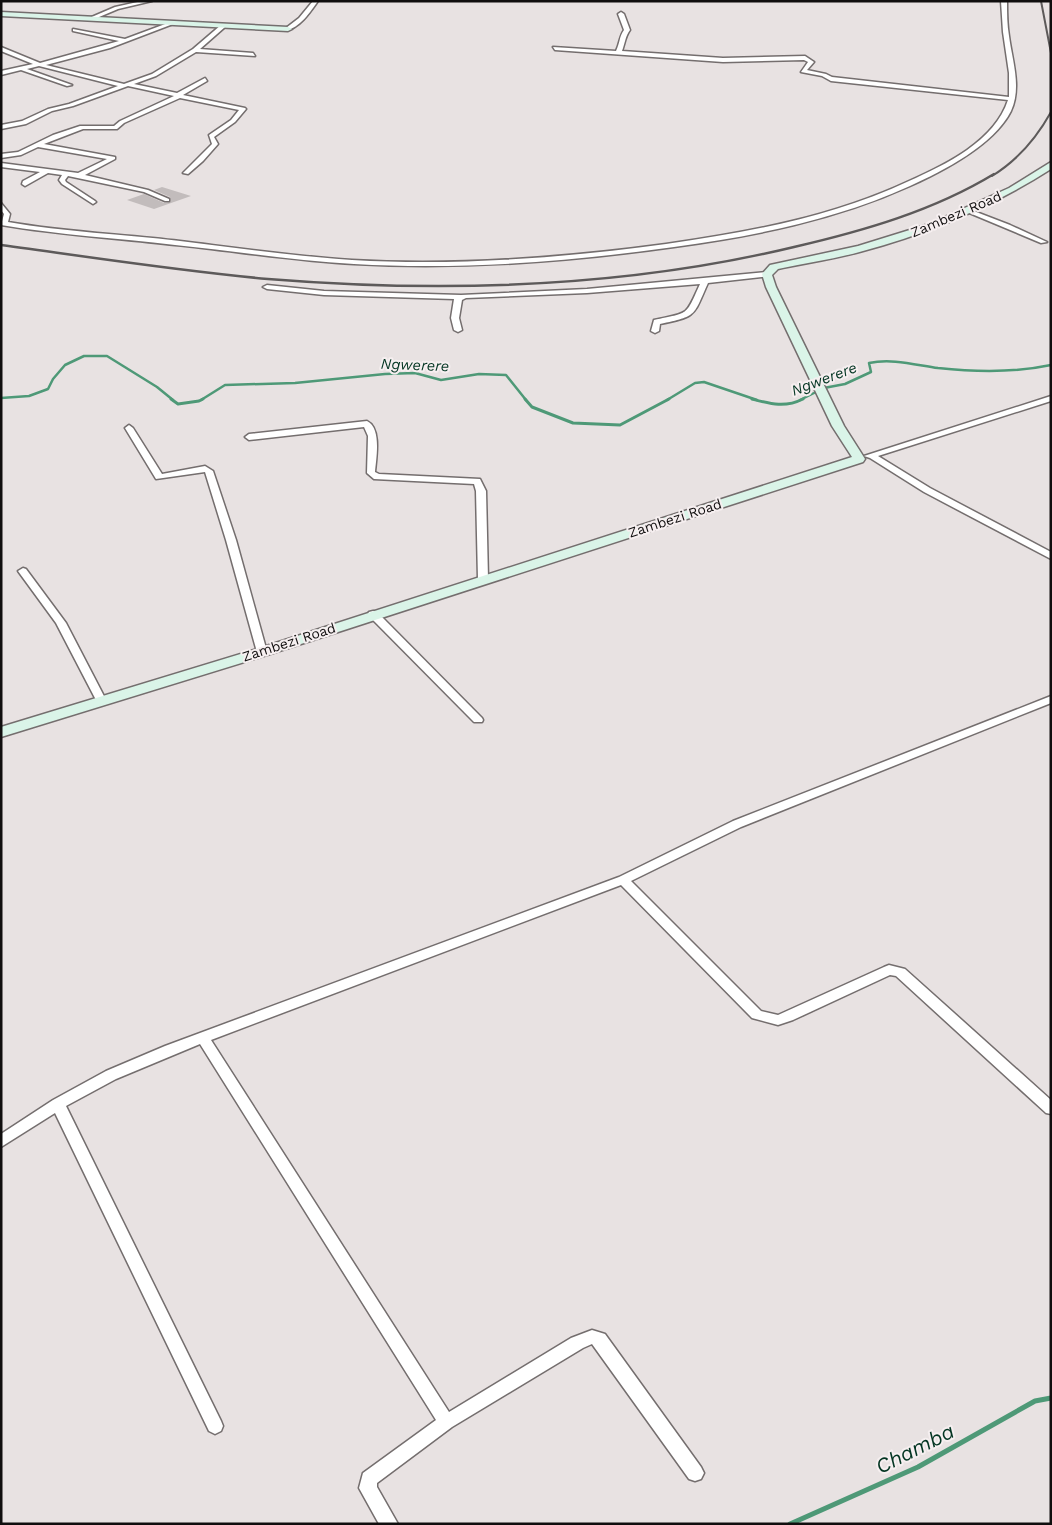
<svg xmlns="http://www.w3.org/2000/svg" width="1052" height="1525" viewBox="0 0 1052 1525" font-family="'Work Sans',sans-serif">
<style>
.lines{fill:none;stroke-linecap:round;stroke-linejoin:round}
.stream-far2{stroke:#4e9977;stroke-width:2.5}
.stream-far1{stroke:#4e9977;stroke-width:3}
.stream{stroke:#4e9977;stroke-width:5}
.building{fill:#c2bcbc}
.street-casing{stroke:#746e6e;stroke-width:3}
.secondary-casing{stroke:#746e6e;stroke-width:3}
.street{fill:#fff;fill-rule:evenodd}
.secondary{fill:#daf4e8;fill-rule:evenodd}
.rail-far1{stroke:#5d5a5a;stroke-width:2}
.rail{stroke:#5d5a5a;stroke-width:2.5}
.labels{text-anchor:middle;stroke-width:4;stroke-linejoin:round;paint-order:stroke}
.far-street-label{font-size:14px;fill:#100e0e;stroke:#f6eff0}
.far-water-label{font-size:15px;font-style:italic;fill:#033522;stroke:#f6eff0}
.near-water-label{font-size:21px;font-style:italic;fill:#033522;stroke:#f6eff0}
</style>
<rect width="100%" height="100%" fill="#e8e2e2"/>
<g class="lines">
<g class="stream-far2">
<path d="M1,398L29,396L48,389L53,379L65,365L84,356H107L157,387L173,400"/>
<path d="M201,400L225,385L295,383L385,374L415,373L441,380L479,374L506,375L526,400"/>
<path d="M667,400L695,383L704,382L757,400"/>
<path d="M800,400L824,388L845,384L871,372L869,363C892,358 916,365 938,368C976,372 1014,373 1051,365"/>
</g>
<g class="stream-far1">
<path d="M171,399L178,404L199,401L203,399"/>
<path d="M525,399L532,407L573,423L620,425L669,399"/>
<path d="M752,399C771,404 785,408 803,399"/>
</g>
<path class="stream" d="M790,1524L918,1467L1035,1401L1051,1398"/>
</g>
<path class="building" d="M162,187L191,196L154,209L127,200L144,194L164,203L170,202V197L154,190Z"/>
<g class="lines">
<defs>
<g id="street">
<path d="M142,1H152L118,9L92,20L87,19L115,7Z"/>
<path d="M313,1H318C311,11 299,29 286,30V28L299,18Z"/>
<path d="M1001,1H1007C1007,13 1007,25 1009,36C1012,60 1022,87 1011,111C994,145 943,171 910,186C835,220 755,236 674,247C568,262 461,270 354,264C294,261 235,251 175,245C117,238 59,235 1,225L4,214L1,210V203L10,214L8,222C65,232 122,234 180,241C237,248 294,256 352,260C457,266 562,258 666,244C750,232 832,217 909,181C945,165 995,141 1008,100L831,81L822,76L801,72L808,62L804,60L723,62L555,50L553,47L616,51C620,43 619,37 624,30L618,14L621,12L624,14L630,30C625,37 625,43 622,51L723,58L805,56L814,62L807,70L826,74L832,77L1009,97V73L1003,32Z"/>
<path d="M168,23L173,24L110,48L46,65L124,84L152,74L193,49L221,25H225V27L200,49L253,53L255,56L196,52L156,76L134,84L177,93L205,78L207,81L183,95L245,108L246,109L235,122L214,137L218,144L203,161L188,174L183,173L212,144L209,135L231,120L239,110L180,98L124,123L117,129H83L44,144L115,157V159L85,175L148,190L169,199V201H165L144,192L68,176L65,180L66,182L95,201L96,202L93,204L62,184L59,180L62,175L48,173L25,186L22,184L23,181L40,172L1,167V163L78,173L107,159L38,147L21,155L1,158V154L18,152L53,135L80,126H114L120,121L174,96L128,86L73,106L52,111L26,124L1,129V125L22,121L48,109L69,104L118,86L39,66L27,69L72,85L67,86L21,70L1,75V71L33,64L1,51V47L40,63L119,41L73,31V29L125,39Z"/>
<path d="M967,210H971L1010,225L1047,242L1041,243L967,212Z"/>
<path d="M767,272H770V276L708,283C693,316 698,316 660,324L659,331L655,333L651,331L654,320C690,312 685,317 700,284L587,293L466,298L462,300L459,318L462,330L458,332L454,330L451,318L454,299L324,295L267,289L263,287L267,285L324,291L461,295L587,289Z"/>
<path d="M1051,396V401L878,456L930,488L1051,552V559L924,492L870,458L864,456Z"/>
<path d="M367,421C382,428 376,459 375,472L379,474L480,479L486,491L488,579L486,581L483,582L478,579L476,491L474,484L374,479L367,473L368,436L364,427L249,440L245,437L249,434Z"/>
<path d="M129,425L133,428L162,474L205,466L213,471L236,540L267,652L266,654L262,655L257,652L226,540L205,472L156,479L125,428Z"/>
<path d="M23,568L26,569L66,623L106,700L105,702L101,703L96,700L56,623L18,571Z"/>
<path d="M373,611L377,612L482,718L483,720L482,722H474L369,616L368,614L369,612Z"/>
<path d="M1051,696V703L741,827L631,881L761,1011L778,1015L884,967L889,965L905,969L1051,1100V1114L1046,1113L896,976L890,975L793,1020L778,1025L752,1018L621,885L211,1040L449,1412L571,1338L592,1330L605,1334L701,1467L704,1473L701,1479L695,1481L689,1479L592,1344L583,1348L452,1427L377,1483V1487L398,1524H379L359,1488L363,1473L436,1420L200,1044L116,1079L66,1106L221,1421L223,1426L221,1431L215,1434L209,1431L55,1113L1,1147V1134L53,1100L106,1071L165,1046L619,877L733,821Z"/>
</g>
<g id="secondary">
<path d="M1,12L288,27L292,29L288,31L1,16Z"/>
<path d="M1051,162V169C993,206 930,233 863,251C835,259 806,263 778,269L772,275L776,287L844,426L865,459L863,462L267,655L1,737V727L257,649L852,457L832,426L766,287L762,274L770,265L858,246L929,224L1009,188Z"/>
</g>
</defs>
<use href="#street" class="street-casing"/>
<use href="#secondary" class="secondary-casing"/>
<use href="#street" class="street"/>
<use href="#secondary" class="secondary"/>
<g class="rail-far1">
<path d="M1041,1L1051,53"/>
<path d="M992,176C1018,160 1036,139 1051,112"/>
</g>
<path class="rail" d="M1,245C90,257 179,271 268,279C442,293 624,288 794,247C863,231 933,211 994,174"/>
</g>
<g class="labels">
<g class="far-street-label">
<text transform="translate(956 214) rotate(-23)" y="5">Zambezi Road</text>
<text transform="translate(675 518) rotate(-18)" y="5">Zambezi Road</text>
<text transform="translate(289 642) rotate(-18)" y="5">Zambezi Road</text>
</g>
<g class="far-water-label">
<text transform="translate(415 365) rotate(2)" y="5">Ngwerere</text>
<text transform="translate(824 379) rotate(-21)" y="5">Ngwerere</text>
</g>
<g class="near-water-label">
<text transform="translate(915 1449) rotate(-27)" y="7">Chamba</text>
</g>
</g>
<rect width="1052" height="1525" fill="none" stroke="#100e0e" stroke-width="5"/>
</svg>
